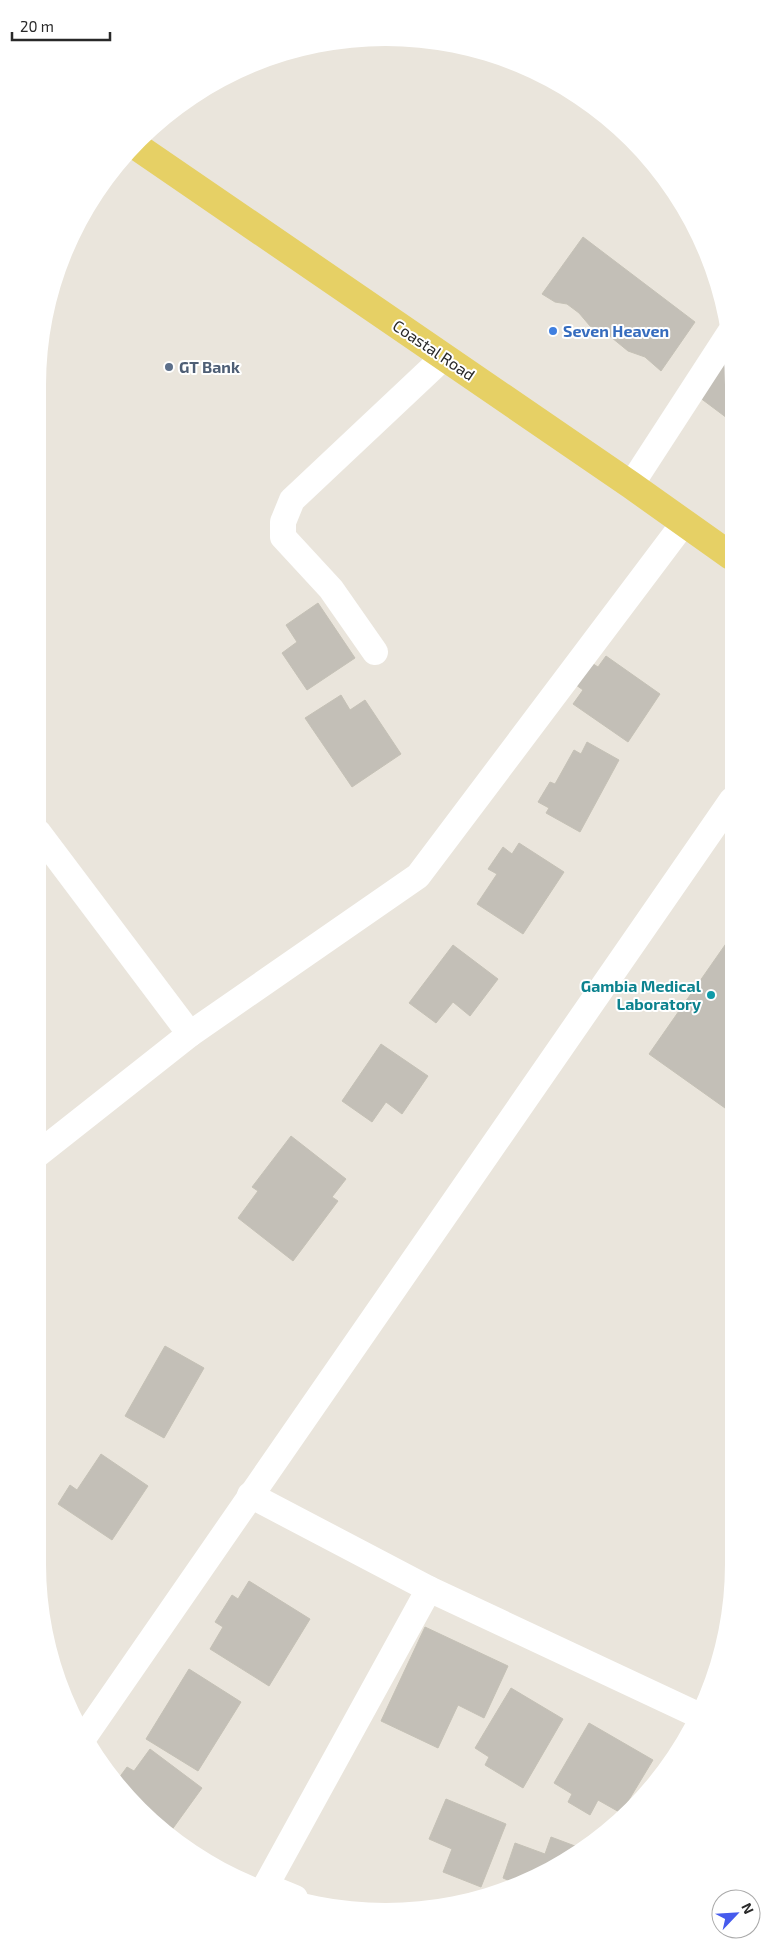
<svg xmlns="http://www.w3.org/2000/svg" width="771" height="1949" viewBox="0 0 771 1949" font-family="'Exo 2',sans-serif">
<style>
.building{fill:#c3bfb7;stroke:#c5c1b6}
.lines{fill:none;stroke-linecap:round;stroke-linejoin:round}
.street{stroke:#fff;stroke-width:26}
.primary{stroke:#e6d065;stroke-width:28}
.shop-dot{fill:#3f7fe0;stroke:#fff;stroke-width:2}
.service-dot{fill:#5c6f8a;stroke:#fff;stroke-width:2}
.culture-dot{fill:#0f9aa8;stroke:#fff;stroke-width:2}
.labels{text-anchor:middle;stroke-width:4;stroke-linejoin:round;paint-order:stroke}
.shop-label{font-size:16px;font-weight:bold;fill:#366cbe;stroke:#fff;text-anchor:start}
.street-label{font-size:16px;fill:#292929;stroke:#fff}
.service-label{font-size:16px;font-weight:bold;fill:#4e5e75;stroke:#fff;text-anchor:start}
.culture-label{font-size:16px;font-weight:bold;fill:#0d838f;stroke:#fff;text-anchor:end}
</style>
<rect width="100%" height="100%" fill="#eae5dc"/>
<g class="building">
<path d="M583,237L695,322L661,371L645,357L628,351L606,333L590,326L579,313L567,304L555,302L542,294Z"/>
<path d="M731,356V421L699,397Z"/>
<path d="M318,603L355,658L307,690L282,653L297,642L286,625Z"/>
<path d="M606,656L660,694L628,742L573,704L583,690L572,682L587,660L598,667Z"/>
<path d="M341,695L350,710L365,700L401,754L352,787L305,718Z"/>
<path d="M587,742L619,760L580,832L546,813L549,808L538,802L550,782L555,784L574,750L581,754Z"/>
<path d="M519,843L564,872L523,934L477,904L497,874L488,869L503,847L512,854Z"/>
<path d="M732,935V1113L649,1054Z"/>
<path d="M453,945L498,979L470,1016L453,1002L436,1023L409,1003Z"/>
<path d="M381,1044L428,1076L402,1114L386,1102L372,1122L342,1101Z"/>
<path d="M291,1136L346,1179L332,1197L338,1201L293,1261L238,1218L258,1191L252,1187Z"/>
<path d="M165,1346L204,1368L164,1438L125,1416Z"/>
<path d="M101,1454L148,1486L112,1540L58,1504L70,1485L77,1490Z"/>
<path d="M249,1581L310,1619L269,1686L210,1649L223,1627L215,1622L232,1595L238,1599Z"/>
<path d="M425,1627L508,1666L484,1718L458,1705L438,1748L381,1721Z"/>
<path d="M189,1669L241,1702L198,1771L146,1739Z"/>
<path d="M511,1688L563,1719L523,1788L485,1765L489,1757L475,1748Z"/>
<path d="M589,1723L653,1760L621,1813L598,1800L590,1815L568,1802L572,1794L554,1783Z"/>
<path d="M150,1749L202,1788L171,1831L124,1793L116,1782L127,1767L134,1771Z"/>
<path d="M446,1799L506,1824L481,1887L443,1872L452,1849L429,1839Z"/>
<path d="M551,1837L583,1849L579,1853L519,1885L503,1878L515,1843L545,1854Z"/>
</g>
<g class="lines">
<g class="street">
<path d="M631,485L729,334"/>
<path d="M375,652L331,589L283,537V522L292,500L444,357"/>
<path d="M38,832L190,1034"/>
<path d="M38,1154L190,1034L418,876L683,524"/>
<path d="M250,1495L429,1589"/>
<path d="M84,1737L732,800"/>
<path d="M266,1886L295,1898"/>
<path d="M264,1889L429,1589L698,1715"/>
</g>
<path class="primary" d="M136,146L631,485L731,556"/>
</g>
<circle class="shop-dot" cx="553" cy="331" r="5"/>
<circle class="service-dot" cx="169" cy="367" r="5"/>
<circle class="culture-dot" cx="711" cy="995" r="5"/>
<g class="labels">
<g class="shop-label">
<text x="563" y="337">Seven Heaven</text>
</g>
<g class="street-label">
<text transform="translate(434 350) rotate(34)" y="6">Coastal Road</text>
</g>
<g class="service-label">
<text x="179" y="373">GT Bank</text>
</g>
<g class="culture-label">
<text x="701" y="992">Gambia Medical<tspan x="701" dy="18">Laboratory</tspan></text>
</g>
</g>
<path d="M0 0H771V1949H0ZM385 46H386A339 339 0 0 1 725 385V1564A339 339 0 0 1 386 1903H385A339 339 0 0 1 46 1564V385A339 339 0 0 1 385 46Z" fill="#fff" fill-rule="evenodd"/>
<g transform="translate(736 1914) rotate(65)"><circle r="24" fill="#ffffff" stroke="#a9a9a9"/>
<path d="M0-4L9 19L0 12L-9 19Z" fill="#465bed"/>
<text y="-8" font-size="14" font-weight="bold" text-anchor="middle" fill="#292929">N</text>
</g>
<path d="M12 32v8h98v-8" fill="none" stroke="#292929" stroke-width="2.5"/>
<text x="20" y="32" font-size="15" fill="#292929" stroke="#ffffff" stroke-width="4" paint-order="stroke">20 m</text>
</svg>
